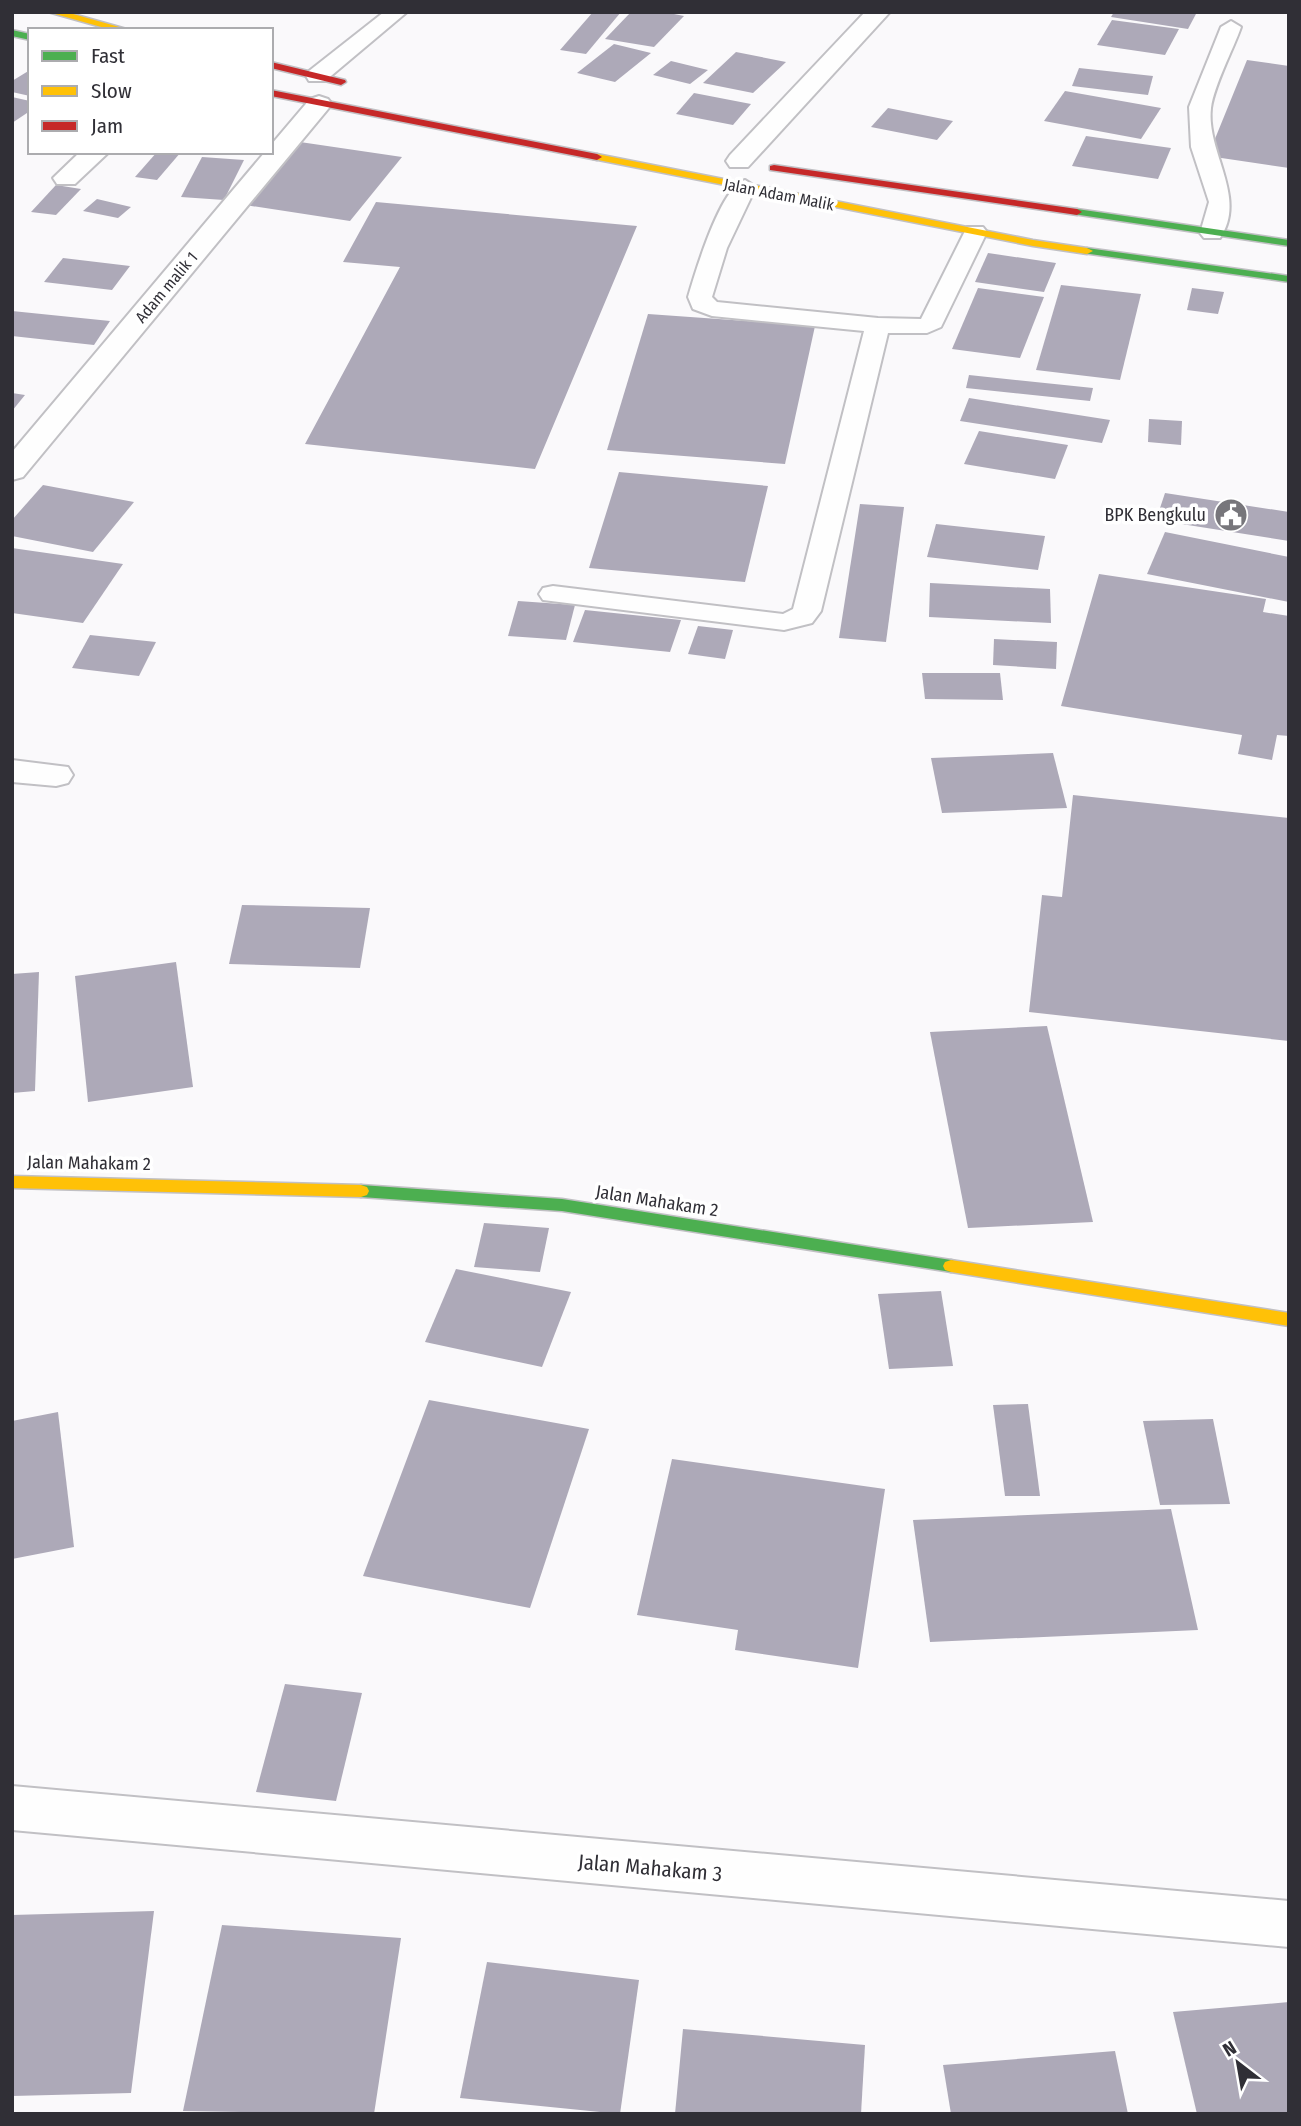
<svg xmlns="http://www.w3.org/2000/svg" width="1301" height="2126" viewBox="0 0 1301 2126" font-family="'Fira Sans Condensed',sans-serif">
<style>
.building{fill:#ada9b8}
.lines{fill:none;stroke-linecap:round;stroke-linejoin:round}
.lane-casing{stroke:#c1c0c4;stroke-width:4}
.street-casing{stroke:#c1c0c4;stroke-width:4}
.fast-casing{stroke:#c1c0c4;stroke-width:3}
.slow-casing{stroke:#c1c0c4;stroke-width:3}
.jam-casing{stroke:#c1c0c4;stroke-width:3}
.lane{fill:#fefefe;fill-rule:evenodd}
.street{fill:#fefefe;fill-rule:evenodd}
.fast{fill:#4caf50;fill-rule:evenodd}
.slow{fill:#ffc107;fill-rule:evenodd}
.jam{fill:#c62828;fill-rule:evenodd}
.labels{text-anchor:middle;stroke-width:7;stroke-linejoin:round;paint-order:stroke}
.far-street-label{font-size:16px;fill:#302f36;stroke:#fff}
.poi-label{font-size:18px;fill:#302f36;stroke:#fff;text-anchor:end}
.street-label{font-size:18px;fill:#302f36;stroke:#fff}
.near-street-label{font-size:21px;fill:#302f36;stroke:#fff}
</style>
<rect width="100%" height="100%" fill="#faf9fb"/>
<g class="building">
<path d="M593,12H621L586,54L560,50Z"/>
<path d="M631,12H664L684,16L654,47L605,39Z"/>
<path d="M1114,12H1197L1188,29L1111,17Z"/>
<path d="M1112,20L1179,29L1165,55L1097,45Z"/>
<path d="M614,44L651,53L615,82L577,73Z"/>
<path d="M736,52L786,62L753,93L703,83Z"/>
<path d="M1247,60L1289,66V168L1208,156Z"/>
<path d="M671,61L708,70L690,84L653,75Z"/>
<path d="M1079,68L1153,76L1148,95L1072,86Z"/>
<path d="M30,70V96L12,92V81Z"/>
<path d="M1065,91L1161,108L1141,139L1044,121Z"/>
<path d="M694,93L751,104L733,125L676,114Z"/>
<path d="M12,97L30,101V111L12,123Z"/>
<path d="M888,108L953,121L937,140L871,127Z"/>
<path d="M1086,136L1171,148L1158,179L1072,166Z"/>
<path d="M300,142L402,157L350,221L245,205Z"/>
<path d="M157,152H181L157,180L135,177Z"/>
<path d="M202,157L244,160L224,200L181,197Z"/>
<path d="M56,185L81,189L56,215L31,212Z"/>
<path d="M97,199L131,207L118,218L83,211Z"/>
<path d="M376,202L637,226L535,469L305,444L400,267L343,262Z"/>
<path d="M988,253L1056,263L1044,292L975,282Z"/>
<path d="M63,258L130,266L112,290L44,282Z"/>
<path d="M1061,285L1141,294L1120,380L1036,370Z"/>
<path d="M978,288L1044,297L1020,358L952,349Z"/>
<path d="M1192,288L1224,292L1218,314L1187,310Z"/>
<path d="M12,311L110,321L94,345L12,336Z"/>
<path d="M648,314L815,326L785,464L607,450Z"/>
<path d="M969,375L1093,388L1090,401L966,388Z"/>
<path d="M12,393L25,395L12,411Z"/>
<path d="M969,398L1110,420L1102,443L960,421Z"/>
<path d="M1149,419L1182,421L1181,445L1148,442Z"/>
<path d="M979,431L1068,445L1055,479L964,464Z"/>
<path d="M619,472L768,486L745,582L589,568Z"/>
<path d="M43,485L134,502L93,552L12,536V520Z"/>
<path d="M1165,493L1289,512V541L1156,520Z"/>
<path d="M860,504L904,507L886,642L839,638Z"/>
<path d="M936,524L1045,536L1038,570L927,557Z"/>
<path d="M1165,532L1289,557V602L1147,574Z"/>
<path d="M12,548L123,564L83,623L12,613Z"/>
<path d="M1099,574L1266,599L1263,612L1289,616V736L1277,735L1272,760L1238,754L1242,735L1061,706Z"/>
<path d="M930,583L1050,589L1051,623L929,617Z"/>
<path d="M518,601L575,605L566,640L508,636Z"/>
<path d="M585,610L681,620L670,652L573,642Z"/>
<path d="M698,626L733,630L725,659L688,654Z"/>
<path d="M90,635L156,642L139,676L72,668Z"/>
<path d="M994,639L1057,642L1056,669L993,665Z"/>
<path d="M922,673H1000L1003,700L925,699Z"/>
<path d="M1053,753L1067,808L942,813L931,758Z"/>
<path d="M1073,795L1289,818V1041L1029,1012L1042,895L1062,897Z"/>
<path d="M242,905L370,908L360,968L229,964Z"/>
<path d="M176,962L193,1087L88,1102L75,976Z"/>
<path d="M39,972L35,1091L12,1093V974Z"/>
<path d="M1047,1026L1093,1222L968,1228L930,1032Z"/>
<path d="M484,1223L549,1228L540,1272L474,1267Z"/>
<path d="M456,1269L571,1292L542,1367L425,1342Z"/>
<path d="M941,1291L953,1366L889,1369L878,1294Z"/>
<path d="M429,1400L589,1429L530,1608L363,1576Z"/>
<path d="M1028,1404L1040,1496H1005L993,1405Z"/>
<path d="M58,1412L74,1547L12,1559V1421Z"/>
<path d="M1213,1419L1230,1504L1160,1505L1143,1421Z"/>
<path d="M672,1459L885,1489L858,1668L735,1650L738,1630L637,1615Z"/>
<path d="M1171,1509L1198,1630L930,1642L913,1520Z"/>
<path d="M285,1684L362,1693L336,1801L256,1792Z"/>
<path d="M154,1911L131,2093L12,2096V1915Z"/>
<path d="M222,1925L401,1938L374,2114L183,2111Z"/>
<path d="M487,1962L639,1980L620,2114L460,2098Z"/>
<path d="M1289,2002V2114H1197L1173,2012Z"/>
<path d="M683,2029L865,2045L861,2114H675Z"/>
<path d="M1115,2051L1128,2114H951L943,2065Z"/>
</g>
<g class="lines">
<defs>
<g id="lane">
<path d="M384,12H407L325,81H309L306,76L309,71Z"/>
<path d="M1231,21L1241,27C1233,50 1214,85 1211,108C1206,152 1248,198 1220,238H1204L1200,233L1209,202L1191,147L1189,107L1221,27Z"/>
<path d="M745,180L756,187L727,248L712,297L717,302L878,318L921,319L967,227H983L987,232L941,327L927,333H888L821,611L812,623L784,630L543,600L539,594L543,588L553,586L783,614L793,609L864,331L712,316L693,309L688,297C695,273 721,186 745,180Z"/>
</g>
<g id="street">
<path d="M865,12H890L748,167H730L726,161L730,155Z"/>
<path d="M319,96L328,99L332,104L328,109L23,477L12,480V452L265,152H271V145L310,99Z"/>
<path d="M80,152H109L75,184H57L53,178Z"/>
<path d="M12,760L68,767L73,775L68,783L56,786L12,782Z"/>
<path d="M12,1786L1289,1901V1947L12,1830Z"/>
</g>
<g id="fast">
<path d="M12,30L30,34V40L12,36Z"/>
<path d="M1077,209L1289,240V246L1073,214V210Z"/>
<path d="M1087,248L1289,276V282L1083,253L1081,251Z"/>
<path d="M361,1185L562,1199L951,1260L957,1262L959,1266L957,1270L951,1272L562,1211L361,1197L355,1195L353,1191L355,1187Z"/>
</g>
<g id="slow">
<path d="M48,12H66L130,30H112Z"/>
<path d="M597,154L1033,240L1087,248L1093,251L1087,254L1033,246L593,159L592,157Z"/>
<path d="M12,1176L361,1185L367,1187L369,1191L367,1195L361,1197L12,1188Z"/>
<path d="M951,1260L1289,1313V1326L951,1272L945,1270L943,1266L945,1262Z"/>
</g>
<g id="jam">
<path d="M271,62L345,80L346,82L341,85L271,68Z"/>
<path d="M271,90L597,154L602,157L597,160L271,96Z"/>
<path d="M774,165L1077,209L1082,212L1077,215L770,170V166Z"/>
</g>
</defs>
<use href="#lane" class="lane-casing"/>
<use href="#street" class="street-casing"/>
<use href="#fast" class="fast-casing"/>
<use href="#slow" class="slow-casing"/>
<use href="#jam" class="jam-casing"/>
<use href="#lane" class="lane"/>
<use href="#street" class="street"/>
<use href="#fast" class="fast"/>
<use href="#slow" class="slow"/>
<use href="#jam" class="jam"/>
</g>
<defs>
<symbol id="civic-disc" viewBox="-11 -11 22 22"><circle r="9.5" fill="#77767b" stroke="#fff"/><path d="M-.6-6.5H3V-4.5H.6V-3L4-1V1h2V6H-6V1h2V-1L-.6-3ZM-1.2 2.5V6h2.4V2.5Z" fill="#fff"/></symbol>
</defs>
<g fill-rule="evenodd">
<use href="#civic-disc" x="1212" y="496" width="38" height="38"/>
</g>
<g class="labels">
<g class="far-street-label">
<text transform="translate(779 194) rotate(11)" y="6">Jalan Adam Malik</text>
<text transform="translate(166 287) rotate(-50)" y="6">Adam malik 1</text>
</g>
<g class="poi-label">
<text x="1206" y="521">BPK Bengkulu</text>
</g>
<g class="street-label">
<text transform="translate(89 1163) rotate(1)" y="6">Jalan Mahakam 2</text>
<text transform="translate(657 1201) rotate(9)" y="6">Jalan Mahakam 2</text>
</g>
<g class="near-street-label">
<text transform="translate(650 1868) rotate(5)" y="7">Jalan Mahakam 3</text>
</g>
</g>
<rect width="1301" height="2126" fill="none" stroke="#302f36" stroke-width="28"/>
<rect x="28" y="28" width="245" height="126" fill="#ffffff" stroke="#acacaf" stroke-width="2"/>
<rect x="42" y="51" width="35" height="10" fill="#4caf50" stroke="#acacaf" stroke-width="2"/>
<text x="91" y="63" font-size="21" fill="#302f36">Fast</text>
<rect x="42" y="86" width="35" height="10" fill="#ffc107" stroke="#acacaf" stroke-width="2"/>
<text x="91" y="98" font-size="21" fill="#302f36">Slow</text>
<rect x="42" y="121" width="35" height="10" fill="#c62828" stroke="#acacaf" stroke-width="2"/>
<text x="91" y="133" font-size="21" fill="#302f36">Jam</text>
<g transform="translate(1238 2063) rotate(329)" stroke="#ffffff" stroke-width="5" paint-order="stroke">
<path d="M0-5L12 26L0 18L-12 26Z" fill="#302f36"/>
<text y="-10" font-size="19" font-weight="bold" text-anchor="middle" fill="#302f36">N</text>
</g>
</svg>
